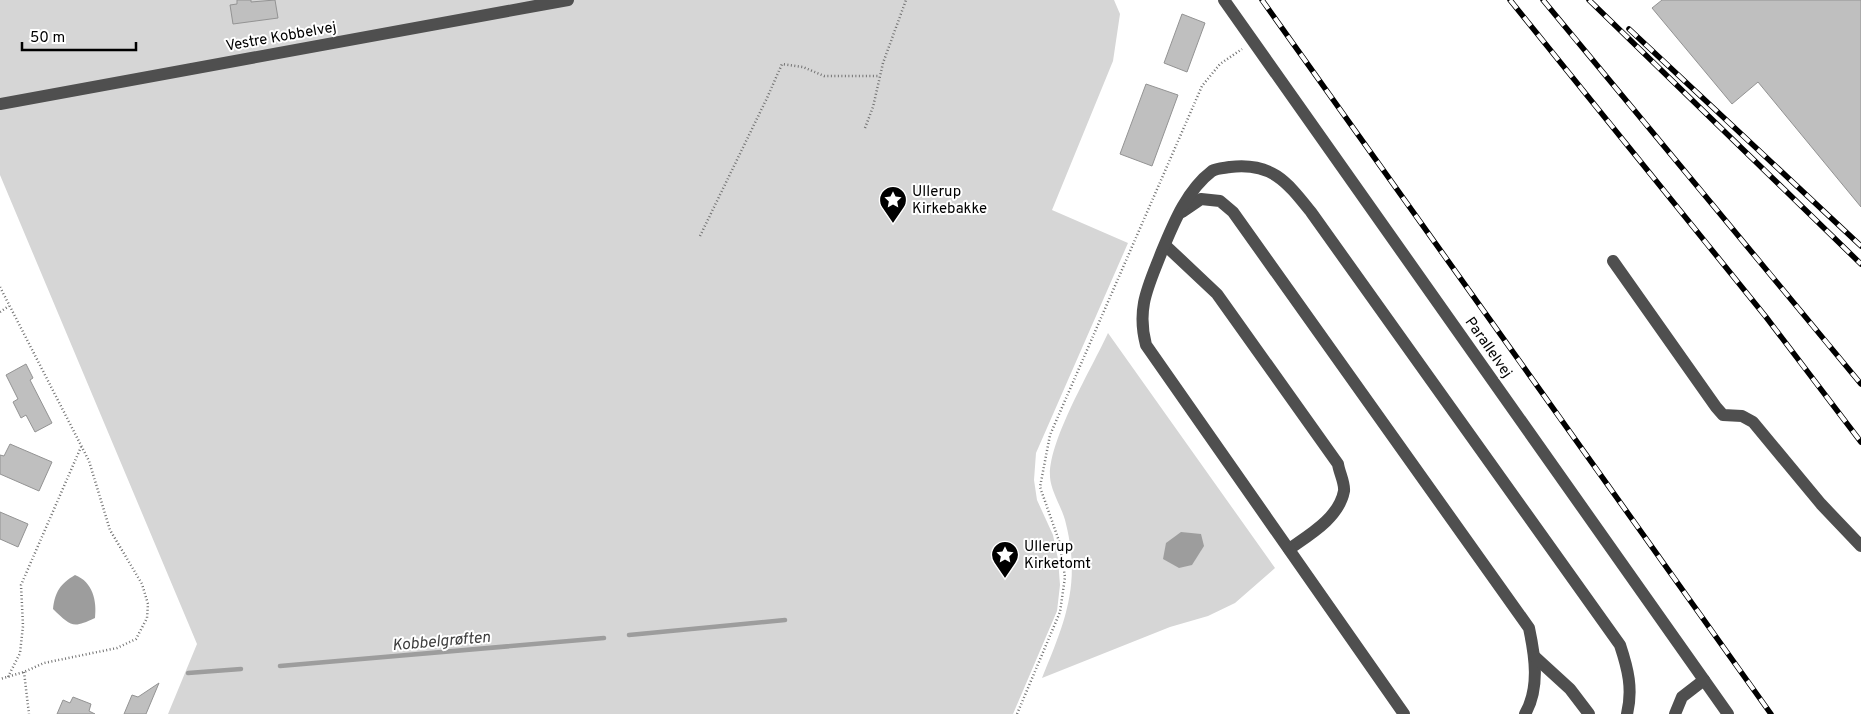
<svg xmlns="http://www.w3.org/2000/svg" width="1861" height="714" viewBox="0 0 1861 714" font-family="Overpass,sans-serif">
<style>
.green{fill:#d6d6d6}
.water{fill:#9d9d9d}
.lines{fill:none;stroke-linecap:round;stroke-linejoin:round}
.stream{stroke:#9d9d9d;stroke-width:4.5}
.building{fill:#bfbfbf;stroke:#939393}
.path{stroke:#717171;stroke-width:2.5;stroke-dasharray:1 2.5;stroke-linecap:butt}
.minor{stroke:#4f4f4f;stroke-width:12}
.rail-casing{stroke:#000;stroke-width:5.5}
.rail{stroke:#fff;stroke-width:4;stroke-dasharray:11;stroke-linecap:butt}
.labels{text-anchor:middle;stroke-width:4;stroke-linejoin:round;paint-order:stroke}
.street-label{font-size:15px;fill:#000;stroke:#fff}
.poi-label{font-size:15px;fill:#000;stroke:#fff;text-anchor:start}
.water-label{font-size:16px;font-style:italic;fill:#3e3e3e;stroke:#fff}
</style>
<rect width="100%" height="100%" fill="#fff"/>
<g class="green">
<path d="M0,0H1114L1120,14L1113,61L1052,210L1128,243L1036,453L1034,480L1037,500L1053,535L1058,559L1060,585L1057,611L1013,714H168L197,644L0,175Z"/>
<path d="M1108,333L1275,568L1235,603L1208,616L1170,627L1042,678C1065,622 1081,585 1066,524C1063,509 1051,492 1050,477C1048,441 1092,368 1108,333Z"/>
</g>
<g class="water">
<path d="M1181,532L1201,534L1204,546L1192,565L1179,568L1163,559L1166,543Z"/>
<path d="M75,575C93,582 97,601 95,618C72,629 71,626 53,609C55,592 60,584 75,575Z"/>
</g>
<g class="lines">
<g class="stream">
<path d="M629,635L785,620"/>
<path d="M280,666L604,638"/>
<path d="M188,673L241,669"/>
</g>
</g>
<g class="building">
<path d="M237,0H251V2L275,0L278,18L233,24L230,5L237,4Z"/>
<path d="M1662,0H1861V207L1758,82L1732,104L1652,8Z"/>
<path d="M1182,14L1205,23L1187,72L1164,63Z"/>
<path d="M1146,84L1178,95L1152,166L1120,154Z"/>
<path d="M26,364L33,378L30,380L52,423L35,432L26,415L21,418L13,402L18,399L6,375Z"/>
<path d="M10,444L52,462L39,491L0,474V455L4,456Z"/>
<path d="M0,512L28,524L18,547L0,539Z"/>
<path d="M159,683L146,714H124L132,695L138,697Z"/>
<path d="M73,697L91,704L89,711L95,714H57L63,700L70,703Z"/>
</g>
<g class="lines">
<g class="path">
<path d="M865,128L873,107L883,63L906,0"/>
<path d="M700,236L767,98L782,64L803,67L824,76H879"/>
<path d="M0,287L89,461L110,530L142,584L148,604L147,618L136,639L117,648L44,663L24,672L0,679"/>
<path d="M0,312L9,306"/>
<path d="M24,672L29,714"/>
<path d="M8,677L20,653L23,626L21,585L81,447"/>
<path d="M1017,714L1060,612L1065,577L1059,541L1040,487L1050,435L1202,86L1220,64L1242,49"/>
</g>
<g class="minor">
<path d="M1224,0L1728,714"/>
<path d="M0,104L568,0"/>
<path d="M1182,212L1201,199L1220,201L1233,212L1529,628C1535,656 1540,688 1525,714"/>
<path d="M1165,245L1217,294L1338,464C1339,472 1345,483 1344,491C1339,518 1309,535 1289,549"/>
<path d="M1613,261L1716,407L1723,415L1742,416L1753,422L1821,504L1861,546"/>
<path d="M1535,657L1570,689L1589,714"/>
<path d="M1404,714L1146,345C1136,307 1149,285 1162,251C1174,222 1187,190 1212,171C1217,168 1225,168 1230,167C1272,162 1287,182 1311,212L1620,645C1628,669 1633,689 1627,714"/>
<path d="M1675,714L1682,697L1704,680"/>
</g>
<defs>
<g id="rail">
<path d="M1262,0L1771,714"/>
<path d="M1510,0L1766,317L1861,442"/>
<path d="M1543,0L1861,384"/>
<path d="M1589,0L1861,264"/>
<path d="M1629,29L1861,246"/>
</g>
</defs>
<use href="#rail" class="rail-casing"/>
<use href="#rail" class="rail"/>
</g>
<defs>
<symbol id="sight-pin" viewBox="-11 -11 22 30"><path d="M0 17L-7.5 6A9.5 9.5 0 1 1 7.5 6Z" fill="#000" stroke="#fff"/><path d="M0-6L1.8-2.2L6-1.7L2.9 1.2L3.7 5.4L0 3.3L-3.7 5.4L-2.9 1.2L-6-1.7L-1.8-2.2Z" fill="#fff"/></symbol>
</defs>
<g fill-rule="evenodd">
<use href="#sight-pin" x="877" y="184" width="32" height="43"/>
<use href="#sight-pin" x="989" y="539" width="32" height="43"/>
</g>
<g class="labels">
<g class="street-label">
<text transform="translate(281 36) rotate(-10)" y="5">Vestre Kobbelvej</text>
<text transform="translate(1489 347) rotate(55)" y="5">Parallelvej</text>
</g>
<g class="poi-label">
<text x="912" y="196">Ullerup<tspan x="912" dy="17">Kirkebakke</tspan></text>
<text x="1024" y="551">Ullerup<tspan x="1024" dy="17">Kirketomt</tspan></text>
</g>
<g class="water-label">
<text transform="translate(441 640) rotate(-5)" y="6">Kobbelgrøften</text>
</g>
</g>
<path d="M22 42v8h114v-8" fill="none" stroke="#000000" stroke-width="2.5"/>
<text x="30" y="42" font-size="15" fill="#000000" stroke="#ffffff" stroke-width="4" paint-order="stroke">50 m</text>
</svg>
